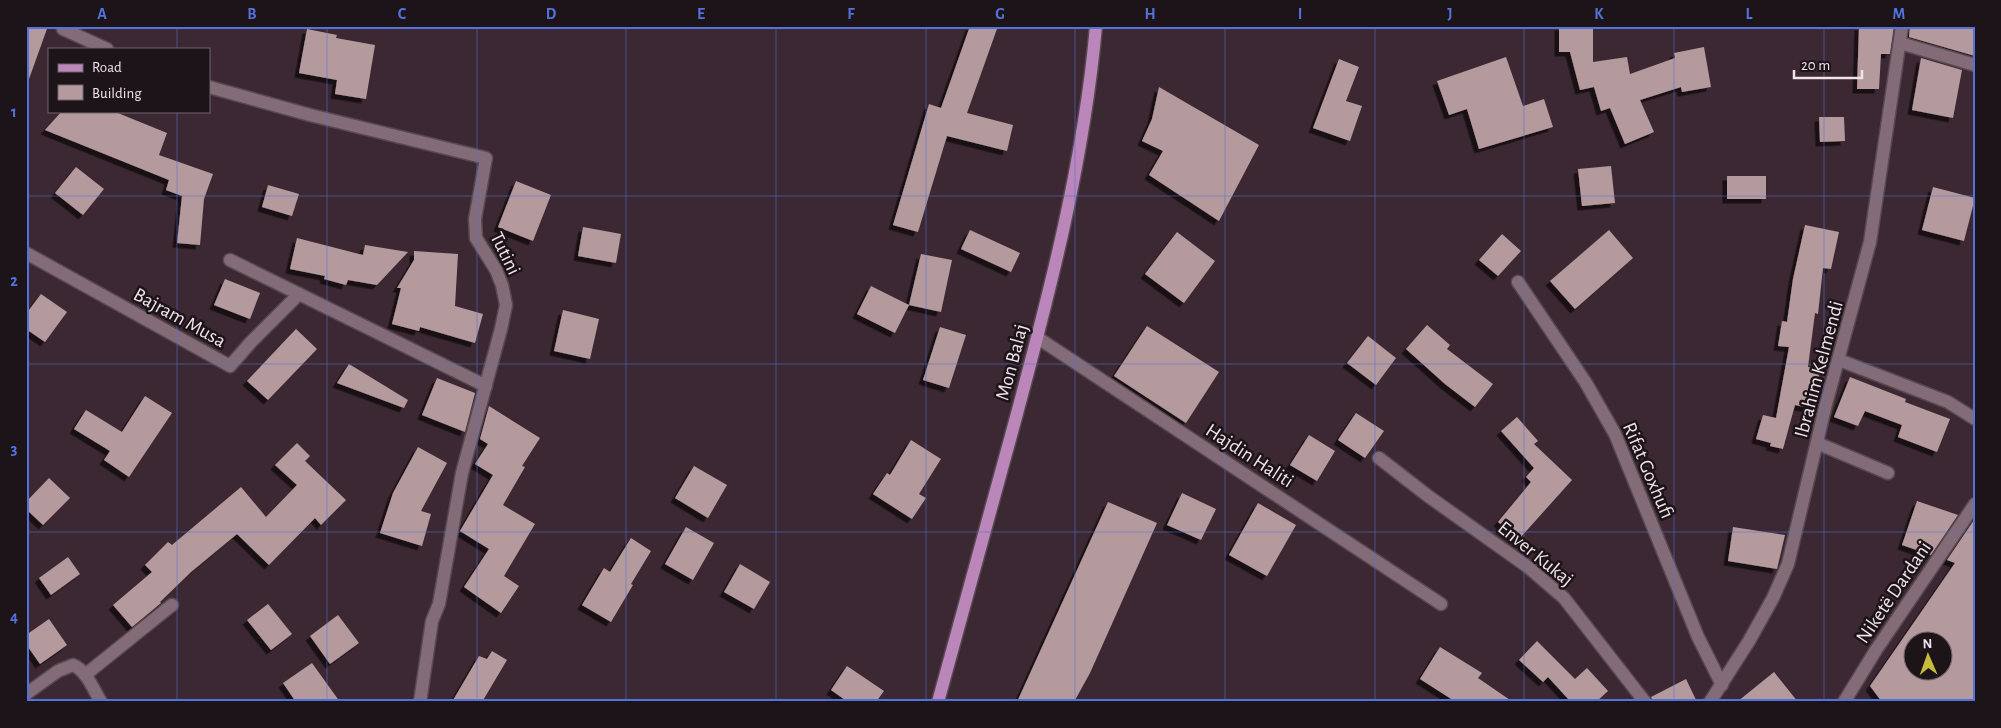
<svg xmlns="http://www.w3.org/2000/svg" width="2001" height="728" viewBox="0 0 2001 728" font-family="'Alegreya Sans',sans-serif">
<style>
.building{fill:#b59a9d;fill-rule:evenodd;filter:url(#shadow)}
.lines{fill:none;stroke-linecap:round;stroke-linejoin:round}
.minor-casing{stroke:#584850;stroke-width:15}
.major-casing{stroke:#584850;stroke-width:15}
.minor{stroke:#836c77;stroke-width:12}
.major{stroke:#bb86ba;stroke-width:12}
.grid{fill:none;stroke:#5273dc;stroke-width:1;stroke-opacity:0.55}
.labels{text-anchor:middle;stroke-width:5;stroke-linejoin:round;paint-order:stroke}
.street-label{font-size:20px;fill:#f0e3e9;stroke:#1d1419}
.neatline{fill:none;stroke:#5273dc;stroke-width:2}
.grid-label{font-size:16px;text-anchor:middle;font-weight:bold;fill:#5273dc}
</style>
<defs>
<filter id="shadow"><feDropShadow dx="-4.5" dy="4.5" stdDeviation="0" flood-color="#0009"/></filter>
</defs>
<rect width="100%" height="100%" fill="#3c2832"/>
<g class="building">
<path d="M26,26H48L29,79L26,78Z"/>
<path d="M970,26H998L967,113L1013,125L1007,151L947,136L918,232L893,225L929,104L941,108Z"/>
<path d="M1559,26H1593V62L1627,57L1630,74L1675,58L1674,53L1704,47L1711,87L1682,92L1681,87L1640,100L1654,132L1625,144L1610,108L1601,111L1594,87L1580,90L1570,52H1559Z"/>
<path d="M1859,26H1894L1890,54H1881L1879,89H1857Z"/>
<path d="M1910,26H1975V56L1909,37Z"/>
<path d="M307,29L337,35L336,38L375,45L366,99L335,94L337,80L299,73Z"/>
<path d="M1506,57L1523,106L1544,99L1553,127L1479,149L1467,109L1449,115L1437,81Z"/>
<path d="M1921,58L1962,70L1953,118L1912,110Z"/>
<path d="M1339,59L1359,67L1346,101L1362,106L1350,141L1313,128Z"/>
<path d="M1159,87L1259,145L1219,221L1149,175L1163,151L1142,141L1152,119Z"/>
<path d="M62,111H113L167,133L159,155L213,174L204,199L200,245L177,243L182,196L166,190L169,180L45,130Z"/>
<path d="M1819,117H1844L1845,141L1820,142Z"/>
<path d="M1611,166L1615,203L1582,206L1578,169Z"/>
<path d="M76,167L104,189L83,215L55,193Z"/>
<rect x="1727" y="176" width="39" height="23"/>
<path d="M516,181L551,195L533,241L498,227Z"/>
<path d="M268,185L299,194L292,216L262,207Z"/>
<path d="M1933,187L1975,198L1964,241L1922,230Z"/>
<path d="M1805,225L1839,232L1831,269L1823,268L1818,314L1815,313L1808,367L1820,369L1813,409L1795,405L1783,449L1770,446L1771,443L1756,439L1763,415L1776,418L1789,347L1778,346L1782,321L1787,322L1793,279Z"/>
<path d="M583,227L621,234L616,263L578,256Z"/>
<path d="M970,230L1020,253L1011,272L961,249Z"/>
<path d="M1609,230L1633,258L1575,309L1550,281Z"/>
<path d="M1177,232L1215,261L1184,303L1145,274Z"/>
<path d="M1502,234L1521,251L1498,276L1479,260Z"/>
<path d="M297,238L363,255L365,245L408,252L377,285L348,280L346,285L324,279L325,276L290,269Z"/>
<path d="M414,251L458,254L455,306L483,314L475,343L420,327L419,331L392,324L401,288H397L414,260Z"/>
<path d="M921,254L952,260L941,312L909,305Z"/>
<path d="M225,279L260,293L250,319L214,305Z"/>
<path d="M871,286L909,305L895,333L857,314Z"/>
<path d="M41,294L67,312L45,342L26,329V314Z"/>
<path d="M563,310L599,319L590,359L554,351Z"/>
<path d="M1427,325L1450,345L1447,349L1493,384L1475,407L1445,384L1406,349Z"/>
<path d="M1147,326L1219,372L1186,423L1114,376Z"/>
<path d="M940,327L966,335L949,388L923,380Z"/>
<path d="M296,329L317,349L268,400L247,381Z"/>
<path d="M1368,336L1396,358L1376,385L1347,363Z"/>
<path d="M349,364L408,400L404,408L337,383Z"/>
<path d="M1850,377L1906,399L1905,402L1950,419L1937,452L1898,437L1902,425L1865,411L1858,426L1834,417Z"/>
<path d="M437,378L475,393L465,432L422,415Z"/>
<path d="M145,396L172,413L129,477L104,460L110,451L74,429L86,410L122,432Z"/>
<path d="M489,406L540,438L522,466L525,467L503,505L535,524L504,576L519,586L501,613L464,587L489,549L460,531L493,475L475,464L488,444L480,439Z"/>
<path d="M1356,413L1384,431L1365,458L1338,440Z"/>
<path d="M1517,417L1538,441L1534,444L1572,480L1519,539L1498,522L1531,482L1526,477L1534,468L1501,431Z"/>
<path d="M1309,435L1335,451L1317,481L1290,465Z"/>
<path d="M911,440L941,459L919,494L926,498L912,519L873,494L887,473L890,475Z"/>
<path d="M297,443L310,456L305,461L346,500L321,525L315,518L269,565L237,534L191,572L160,602L161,603L132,627L113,605L152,572L145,565L168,542L172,545L241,487L266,517L297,485L275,465Z"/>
<path d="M418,447L447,463L421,511L431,514L422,546L380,533L393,493Z"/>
<path d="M694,466L727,485L708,518L675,498Z"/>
<path d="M49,478L70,498L43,525L26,509V502Z"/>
<path d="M1182,493L1216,509L1201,540L1167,525Z"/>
<path d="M1917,501L1958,515L1931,555L1902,545Z"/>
<path d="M1108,502L1157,523L1090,673L1074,702H1017Z"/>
<path d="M1258,503L1296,525L1267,576L1229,555Z"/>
<path d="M1974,520L1975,702H1882L1870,686L1955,563L1947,560ZM1914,640H1944V670H1914Z"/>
<path d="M686,527L714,543L693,580L665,564Z"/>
<path d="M1733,527L1785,535L1777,569L1728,561Z"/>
<path d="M631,538L651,551L631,584L633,585L611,622L582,605L604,568L610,572Z"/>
<path d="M68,557L80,574L51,595L39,578Z"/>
<path d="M740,564L770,582L754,609L724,592Z"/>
<path d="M268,604L292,634L271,650L247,620Z"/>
<path d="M338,615L359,643L330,664L310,636Z"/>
<path d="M49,619L67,645L40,664L26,644V635Z"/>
<path d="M1537,641L1575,679L1587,668L1608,691L1596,702H1571L1548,677L1543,682L1519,660Z"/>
<path d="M1440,647L1482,673L1478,678L1513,702H1456L1420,679Z"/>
<path d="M492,651L507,660L482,702H452L479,656L487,659Z"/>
<path d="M312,663L340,702H296L283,683Z"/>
<path d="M847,666L884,691L876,702H848L831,690Z"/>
<path d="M1774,672L1798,702H1737Z"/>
<path d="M1686,679L1697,702H1653L1651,697Z"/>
</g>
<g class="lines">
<defs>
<g id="minor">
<path d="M63,29L107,49"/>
<path d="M1900,43L1975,65"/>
<path d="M209,87L310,115L486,158L475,219L476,238L496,270L502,285L506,305L501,329L462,473L439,604L432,621L420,702"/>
<path d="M26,253L230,366L251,342L299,294"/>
<path d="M230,260L486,386"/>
<path d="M1518,282L1586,383L1615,434L1698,637L1722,685"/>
<path d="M1038,338L1441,604"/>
<path d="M1839,360L1948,402L1975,419"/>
<path d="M1817,443L1888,473"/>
<path d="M1379,458L1428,496L1528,567L1564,598L1645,702"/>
<path d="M85,675L172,605"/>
<path d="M26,694L58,671L73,665C87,671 93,689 101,702"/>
<path d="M1710,702L1749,641L1773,598L1788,564L1825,408L1870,242L1902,26"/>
<path d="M1844,702L1876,650L1975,504"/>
</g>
<path id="major" d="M938,702C964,608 989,515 1015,421C1050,291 1084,161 1096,26"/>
</defs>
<use href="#minor" class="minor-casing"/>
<use href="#major" class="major-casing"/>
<use href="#minor" class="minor"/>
<use href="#major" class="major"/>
</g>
<path class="grid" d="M177,26V49M327,26V702M477,26V702M626,26V702M776,26V702M926,26V702M1075,26V702M1225,26V702M1375,26V702M1524,26V702M1674,26V702M1824,26V702M177,111V702M26,196H1975M26,364H1975M26,532H1975"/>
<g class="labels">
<g class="street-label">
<text transform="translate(506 253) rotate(64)" y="7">Tutini</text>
<text transform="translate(180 317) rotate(29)" y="7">Bajram Musa</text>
<text transform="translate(1011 362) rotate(-75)" y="7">Mon Balaj</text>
<text transform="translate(1818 369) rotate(-75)" y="7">Ibrahim Kelmendi</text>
<text transform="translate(1250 455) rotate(33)" y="7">Hajdin Haliti</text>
<text transform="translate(1649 470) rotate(67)" y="7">Rifat Goxhufi</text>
<text transform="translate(1536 553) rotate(39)" y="7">Enver Kukaj</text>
<text transform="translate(1893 592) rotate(-56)" y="7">Niketë Dardani</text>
</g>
</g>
<rect width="2001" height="728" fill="none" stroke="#1d1419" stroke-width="55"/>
<rect x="48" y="48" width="162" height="65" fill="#1d1419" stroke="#71676c"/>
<rect x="58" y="64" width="25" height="8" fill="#bb86ba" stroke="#71676c"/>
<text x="92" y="72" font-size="15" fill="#f0e3e9">Road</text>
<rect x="58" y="85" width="25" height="15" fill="#b59a9d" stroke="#71676c"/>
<text x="92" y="98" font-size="15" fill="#f0e3e9">Building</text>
<g transform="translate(1928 656) rotate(358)"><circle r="24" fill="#1d1419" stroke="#71676c"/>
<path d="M0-4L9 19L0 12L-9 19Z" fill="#c7bb3c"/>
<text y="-8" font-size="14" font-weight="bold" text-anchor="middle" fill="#f0e3e9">N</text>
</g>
<path d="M1794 70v8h68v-8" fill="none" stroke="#f0e3e9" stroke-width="2.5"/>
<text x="1801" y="70" font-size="15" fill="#f0e3e9" stroke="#1d1419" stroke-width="4" paint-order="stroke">20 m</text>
<rect x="28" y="28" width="1946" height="672" class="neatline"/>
<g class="grid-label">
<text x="102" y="19">A</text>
<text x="252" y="19">B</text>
<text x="402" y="19">C</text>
<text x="551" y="19">D</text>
<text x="701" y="19">E</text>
<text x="851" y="19">F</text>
<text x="1000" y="19">G</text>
<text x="1150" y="19">H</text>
<text x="1300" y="19">I</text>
<text x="1450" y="19">J</text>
<text x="1599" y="19">K</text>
<text x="1749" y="19">L</text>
<text x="1899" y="19">M</text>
<text x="14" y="117">1</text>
<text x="14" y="286">2</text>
<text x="14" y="454">3</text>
<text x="14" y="622">4</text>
</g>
</svg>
